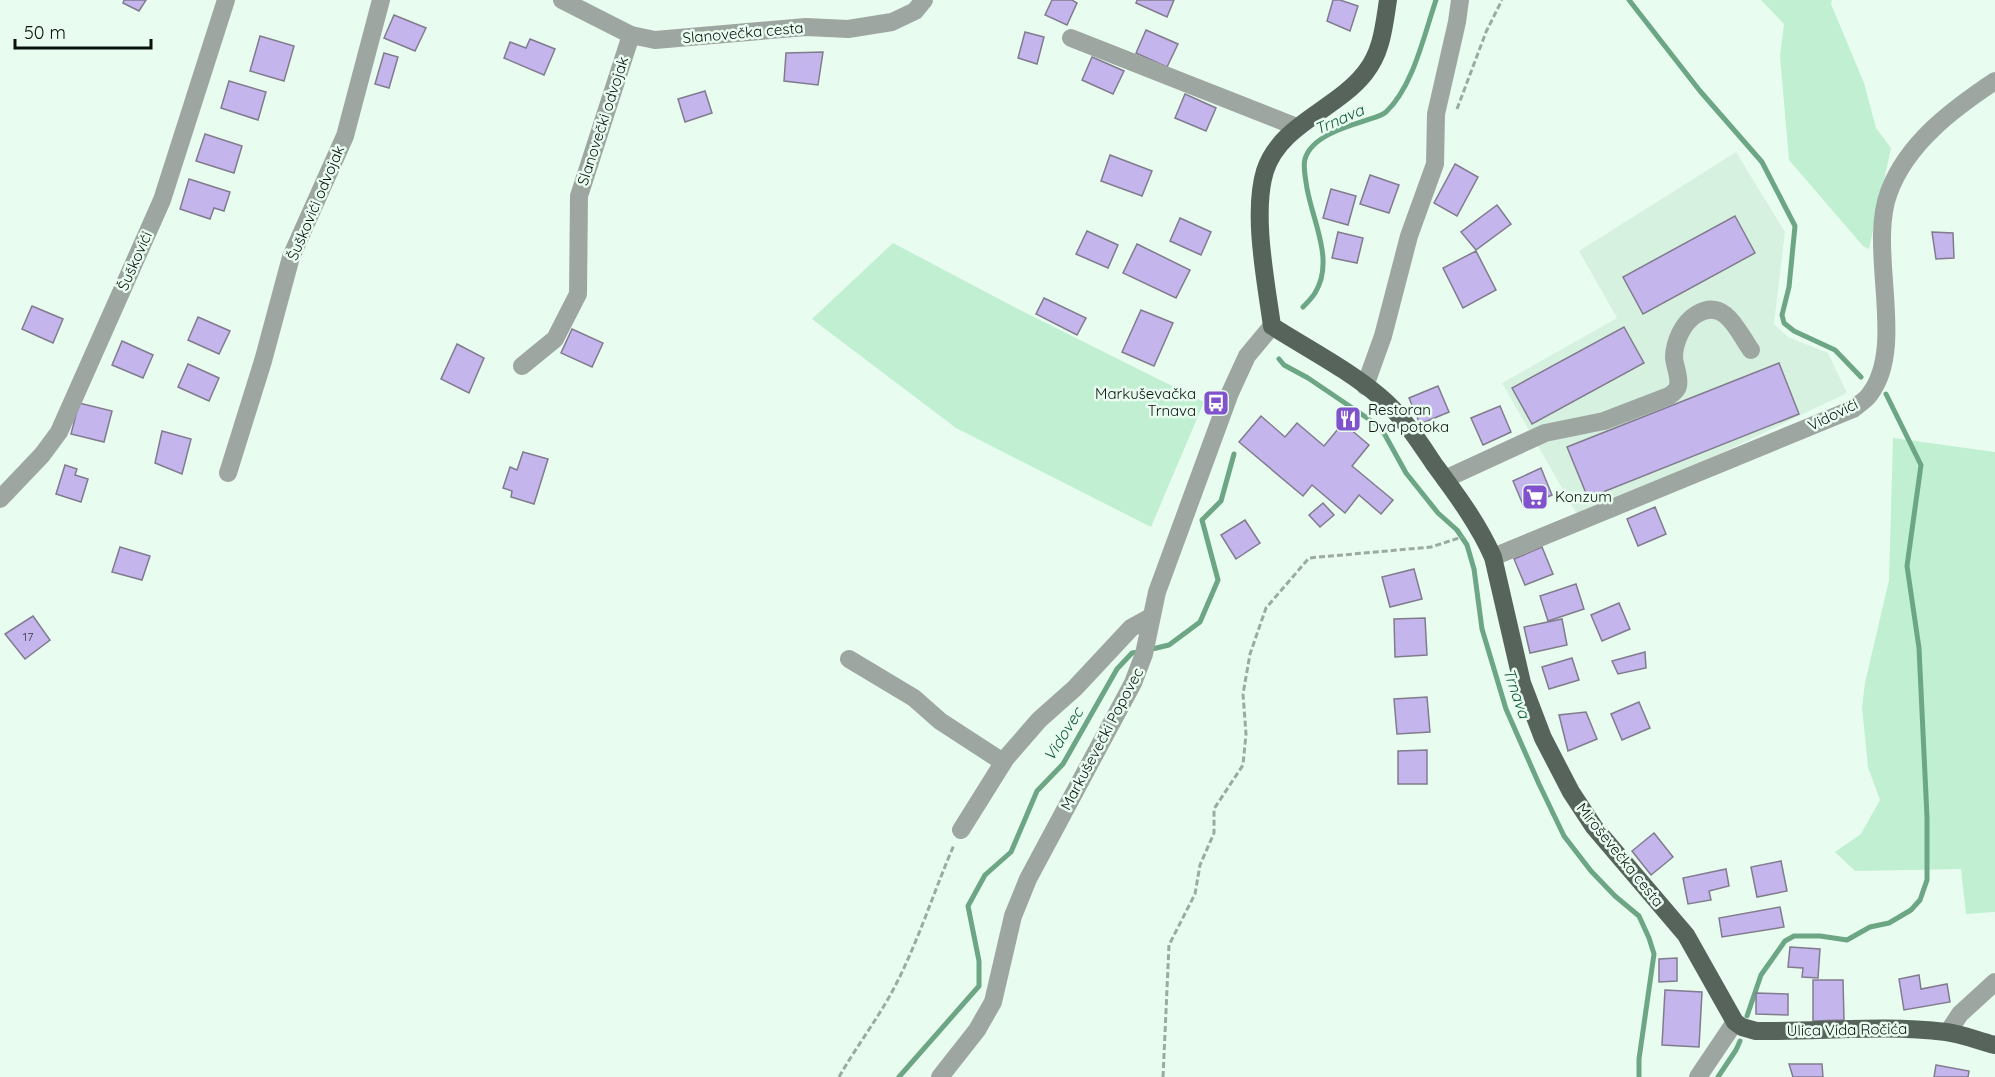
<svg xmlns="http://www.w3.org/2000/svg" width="1995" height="1077" viewBox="0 0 1995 1077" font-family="Quicksand,sans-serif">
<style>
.built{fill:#d7f1e1}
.green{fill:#c1efd2}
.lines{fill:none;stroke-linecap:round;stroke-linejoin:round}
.stream{stroke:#6ca684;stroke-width:5}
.building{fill:#c4b5ed;stroke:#817c8d;stroke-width:1.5}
.path{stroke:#9caba2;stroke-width:3;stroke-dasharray:6 3;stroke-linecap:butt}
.minor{stroke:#9ea6a1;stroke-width:18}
.major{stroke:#56645b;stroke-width:18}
.labels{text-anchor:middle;stroke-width:5;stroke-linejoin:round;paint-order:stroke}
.number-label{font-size:12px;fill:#393a45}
.street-label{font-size:15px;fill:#0b110d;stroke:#e9fcf0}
.poi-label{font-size:15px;fill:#0b110d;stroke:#e9fcf0;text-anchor:start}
.water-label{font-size:16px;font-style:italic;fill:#0d5635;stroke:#e9fcf0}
</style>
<rect width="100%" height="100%" fill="#e9fcf0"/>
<path class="built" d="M1736,152L1785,232L1774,324L1788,337L1828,353L1847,393L1667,479L1578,516L1502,383L1617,318L1579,251Z"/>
<g class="green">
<path d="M1761,0H1832L1831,4L1864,83L1876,128L1891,148L1869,249L1863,246L1789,160L1780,56L1784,24Z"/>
<path d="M893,243L1020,310L1204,402L1151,527L956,428L812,319Z"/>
<path d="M1893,438L1995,452V912L1966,914L1961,869L1855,871L1835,852L1861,834L1880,800L1868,767L1862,707L1865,683L1889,580Z"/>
</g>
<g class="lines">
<g class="stream">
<path d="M1629,0L1700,91L1762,162L1795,226L1789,287L1782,315L1784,323L1794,331L1835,350L1861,377"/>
<path d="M1303,307C1307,303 1312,298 1315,293C1336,259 1310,217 1306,182C1305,175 1303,166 1305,159C1311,137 1345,127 1364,121C1371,118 1380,117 1386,112C1413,87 1424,35 1436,0"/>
<path d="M1279,359L1284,365L1308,378L1376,424L1385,435L1406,473L1438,513L1457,530L1467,545L1474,569L1482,629L1506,709L1539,784L1564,836L1591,871L1615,896L1639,916L1649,938L1654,954L1639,1059V1077"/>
<path d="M1148,650L1169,645L1200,622L1218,580L1202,520L1221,501L1234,454"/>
<path d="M1747,1016L1761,975L1785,941L1794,936H1820L1847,940L1870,927L1889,923L1911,910L1920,900L1927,880V817L1919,648L1907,566L1921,465L1886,394"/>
<path d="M899,1077L979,986V961L968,906L985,875L1011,852L1037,791L1063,764L1117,669L1132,653L1139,652"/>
<path d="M1718,1077L1736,1050L1740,1041"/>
</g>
</g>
<g class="building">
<path d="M124,0H146L139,11L123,3Z"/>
<path d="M1052,0H1072L1077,3L1067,25L1045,15Z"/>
<path d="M1137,0H1174L1167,17L1136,3Z"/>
<path d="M1333,0H1340L1358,6L1350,31L1327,21Z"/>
<path d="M394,15L426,28L415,51L384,38Z"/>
<path d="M1146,30L1178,44L1167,67L1136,53Z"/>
<path d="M1025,32L1044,37L1037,64L1018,58Z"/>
<path d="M260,36L294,46L284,81L250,71Z"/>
<path d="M530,39L555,49L544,75L504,58L510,42L526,48Z"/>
<path d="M823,52L818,85L784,81L786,53Z"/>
<path d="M384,53L398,57L389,88L375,84Z"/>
<path d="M1092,57L1124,71L1113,94L1082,80Z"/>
<path d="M229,81L266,92L258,120L221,108Z"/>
<path d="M705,91L712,113L685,122L678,99Z"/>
<path d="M1185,94L1216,108L1206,131L1175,118Z"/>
<path d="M205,134L242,146L234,173L196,161Z"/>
<path d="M1110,155L1152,171L1142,196L1101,181Z"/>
<path d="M1455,164L1478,177L1457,216L1434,203Z"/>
<path d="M1370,175L1399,185L1389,213L1360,204Z"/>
<path d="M189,179L230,192L224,211L214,208L210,219L180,209Z"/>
<path d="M1331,189L1356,196L1348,225L1323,218Z"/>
<path d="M1497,205L1511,224L1476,250L1461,232Z"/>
<path d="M1735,216L1755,253L1643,314L1623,277Z"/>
<path d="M1180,218L1211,232L1201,255L1170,241Z"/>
<path d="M1087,231L1118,245L1108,268L1076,254Z"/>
<path d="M1338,232L1363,238L1357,263L1332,258Z"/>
<path d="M1932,232L1953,233L1954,258L1936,259Z"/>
<path d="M1137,244L1190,270L1176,298L1123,273Z"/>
<path d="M1476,251L1496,290L1463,308L1443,268Z"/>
<path d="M1044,298L1086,318L1077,335L1036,314Z"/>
<path d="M32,306L63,319L53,343L22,329Z"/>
<path d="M1141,310L1173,323L1154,366L1122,352Z"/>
<path d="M198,317L230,331L219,354L188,340Z"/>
<path d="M1624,327L1644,363L1532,424L1512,388Z"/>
<path d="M572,329L603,343L592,367L561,353Z"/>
<path d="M122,341L153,355L143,378L112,365Z"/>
<path d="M457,344L484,358L469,393L441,379Z"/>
<path d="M1779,363L1799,414L1588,498L1567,447Z"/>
<path d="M188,364L219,378L209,401L178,387Z"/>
<path d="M1438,386L1449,412L1420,424L1409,398Z"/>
<path d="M79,403L112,411L104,442L71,434Z"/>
<path d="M1500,406L1511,432L1483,445L1471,418Z"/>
<path d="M1261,416L1285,437L1297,423L1324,446L1343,423L1369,445L1352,466L1393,500L1381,514L1359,495L1345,513L1312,485L1303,496L1239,442Z"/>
<path d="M162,431L191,439L182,474L155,463Z"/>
<path d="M523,452L548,459L534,504L511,497L512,491L503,488L510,467L517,470Z"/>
<path d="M65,465L77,469L75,475L88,479L81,502L56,494Z"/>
<path d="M1541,468L1552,495L1524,507L1513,481Z"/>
<path d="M1323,503L1334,515L1320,527L1309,515Z"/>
<path d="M1655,507L1666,534L1638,546L1627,519Z"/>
<path d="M1245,520L1260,543L1236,559L1221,535Z"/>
<path d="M120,547L150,556L142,580L112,572Z"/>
<path d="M1542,547L1553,574L1525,585L1514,559Z"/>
<path d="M1414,569L1422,599L1390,607L1382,577Z"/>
<path d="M1576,584L1584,609L1548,621L1540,596Z"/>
<path d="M1619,603L1630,629L1602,641L1591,615Z"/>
<path d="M33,616L50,640L25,659L5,634Z"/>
<path d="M1425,618L1427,655L1395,657L1394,619Z"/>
<path d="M1562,619L1567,645L1530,653L1524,627Z"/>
<path d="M1645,652L1646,668L1618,674L1612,661Z"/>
<path d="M1572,658L1579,680L1549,689L1542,667Z"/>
<path d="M1427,697L1430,732L1397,734L1394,699Z"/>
<path d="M1639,702L1650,728L1622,740L1611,714Z"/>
<path d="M1586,712L1597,739L1568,751L1559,715Z"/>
<path d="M1427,750V784H1398V751Z"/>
<path d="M1654,833L1673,857L1651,875L1632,851Z"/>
<path d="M1781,861L1787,891L1757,897L1751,867Z"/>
<path d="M1726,869L1729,886L1709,891L1711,900L1688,904L1683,878Z"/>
<path d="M1780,907L1784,927L1722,937L1719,918Z"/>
<path d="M1790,947L1820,949L1818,978L1802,977L1803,968L1788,967Z"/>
<path d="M1677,958V981L1659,982V959Z"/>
<path d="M1919,975L1921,989L1947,984L1950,1002L1904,1010L1899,979Z"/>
<path d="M1813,980H1843L1844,1020L1813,1021Z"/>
<path d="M1665,990L1702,992L1699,1047L1662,1045Z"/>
<path d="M1756,993L1788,994V1015L1756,1014Z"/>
<path d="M1789,1064H1822L1823,1077H1793Z"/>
<path d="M1936,1065L1969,1071L1968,1077H1934Z"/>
</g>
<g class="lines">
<g class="path">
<path d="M1457,109L1486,32L1502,0"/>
<path d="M839,1077C856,1047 877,1020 893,990C918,943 933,893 954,845"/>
<path d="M1163,1077L1169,945L1195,894L1200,865L1214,833V809L1243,765L1246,734L1243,694L1250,654L1266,608L1309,558L1431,547L1462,537"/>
</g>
<g class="minor">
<path d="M562,0L631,35L655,40L806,27L848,29L892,22L915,11L924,0"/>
<path d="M1071,38L1297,127"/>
<path d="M522,366L555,339L578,294L579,196L631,35"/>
<path d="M1365,386L1383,336L1409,236L1435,164L1436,114L1457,22L1460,0"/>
<path d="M228,473L263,361L291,257L345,136L381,0"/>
<path d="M1445,479L1545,433L1604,421L1669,396C1673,393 1677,391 1678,386C1680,377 1675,367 1674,358C1674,342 1683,322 1697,314C1725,298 1737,330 1751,350"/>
<path d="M0,499L42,455L59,432L162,200L226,0"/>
<path d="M1493,557L1853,409C1859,404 1866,400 1870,394C1907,345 1867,250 1889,192C1907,143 1953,109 1995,81"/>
<path d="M849,659L914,698L940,721L1003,762"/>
<path d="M961,830L1006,758L1039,720L1075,688L1131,628L1151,617"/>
<path d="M1948,1032L1960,1014L1995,982"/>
<path d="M940,1077L977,1030L993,1002L1013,916L1028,879L1133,683L1144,654L1157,592L1230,393L1247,356L1272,326"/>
<path d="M1698,1077L1735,1022"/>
</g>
<path class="major" d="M1388,0C1384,26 1382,52 1365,73C1336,110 1280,124 1265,171C1252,213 1266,282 1272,326C1308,349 1347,369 1379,396C1402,415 1418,440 1434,464C1456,494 1478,523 1493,557L1522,683L1543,738L1571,792L1594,827L1686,935L1735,1022L1742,1027L1756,1031C1820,1032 1882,1024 1946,1032C1962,1034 1979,1041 1995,1045"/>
</g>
<defs>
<symbol id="bus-square" viewBox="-11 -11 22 22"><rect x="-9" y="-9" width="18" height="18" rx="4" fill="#8053cc" stroke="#e9fcf0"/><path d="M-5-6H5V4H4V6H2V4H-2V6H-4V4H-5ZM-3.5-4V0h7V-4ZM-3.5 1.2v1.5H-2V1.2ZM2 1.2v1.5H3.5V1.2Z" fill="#fff"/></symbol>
<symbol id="restaurant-square" viewBox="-11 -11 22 22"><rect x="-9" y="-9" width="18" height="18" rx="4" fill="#8053cc" stroke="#e9fcf0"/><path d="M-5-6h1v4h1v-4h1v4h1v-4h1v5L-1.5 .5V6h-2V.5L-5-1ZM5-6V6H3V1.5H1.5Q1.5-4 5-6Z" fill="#fff"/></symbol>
<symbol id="supermarket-square" viewBox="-11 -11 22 22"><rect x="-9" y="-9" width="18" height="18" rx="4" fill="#8053cc" stroke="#e9fcf0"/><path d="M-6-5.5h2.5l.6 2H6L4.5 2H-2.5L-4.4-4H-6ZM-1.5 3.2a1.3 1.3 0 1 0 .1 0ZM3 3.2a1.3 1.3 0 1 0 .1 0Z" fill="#fff"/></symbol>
</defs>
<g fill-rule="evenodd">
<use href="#bus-square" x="1201" y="388" width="30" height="30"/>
<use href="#restaurant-square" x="1333" y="404" width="30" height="30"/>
<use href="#supermarket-square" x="1520" y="482" width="30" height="30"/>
</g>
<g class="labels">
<g class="number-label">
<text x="28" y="641">17</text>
</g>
<g class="street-label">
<text transform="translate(743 33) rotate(-5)" y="5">Slanovečka cesta</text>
<text transform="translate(603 121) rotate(-72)" y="5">Slanovečki odvojak</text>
<text transform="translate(316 203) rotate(-67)" y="5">Šuškovići odvojak</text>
<text transform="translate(135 261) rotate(-66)" y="5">Šuškovići</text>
<text transform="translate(1833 415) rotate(-26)" y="5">Vidovići</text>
<text transform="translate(1102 739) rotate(-62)" y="5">Markuševečki Popovec</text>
<text transform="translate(1620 855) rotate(51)" y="5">Miroševečka cesta</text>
<text transform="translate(1847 1030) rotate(-1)" y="5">Ulica Vida Ročića</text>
</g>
<g class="poi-label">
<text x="1196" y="399" text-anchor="end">Markuševačka<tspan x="1196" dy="17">Trnava</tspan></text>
<text x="1368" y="415">Restoran<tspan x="1368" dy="17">Dva potoka</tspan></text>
<text x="1555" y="502">Konzum</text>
</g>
<g class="water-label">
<text transform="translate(1339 119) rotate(-24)" y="6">Trnava</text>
<text transform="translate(1517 693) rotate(71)" y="6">Trnava</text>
<text transform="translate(1063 734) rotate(-58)" y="6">Vidovec</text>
</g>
</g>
<path d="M15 39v9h136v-9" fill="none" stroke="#0b110d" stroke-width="3"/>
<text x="24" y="39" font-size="18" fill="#0b110d" stroke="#e9fcf0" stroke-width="4.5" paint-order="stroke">50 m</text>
</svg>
